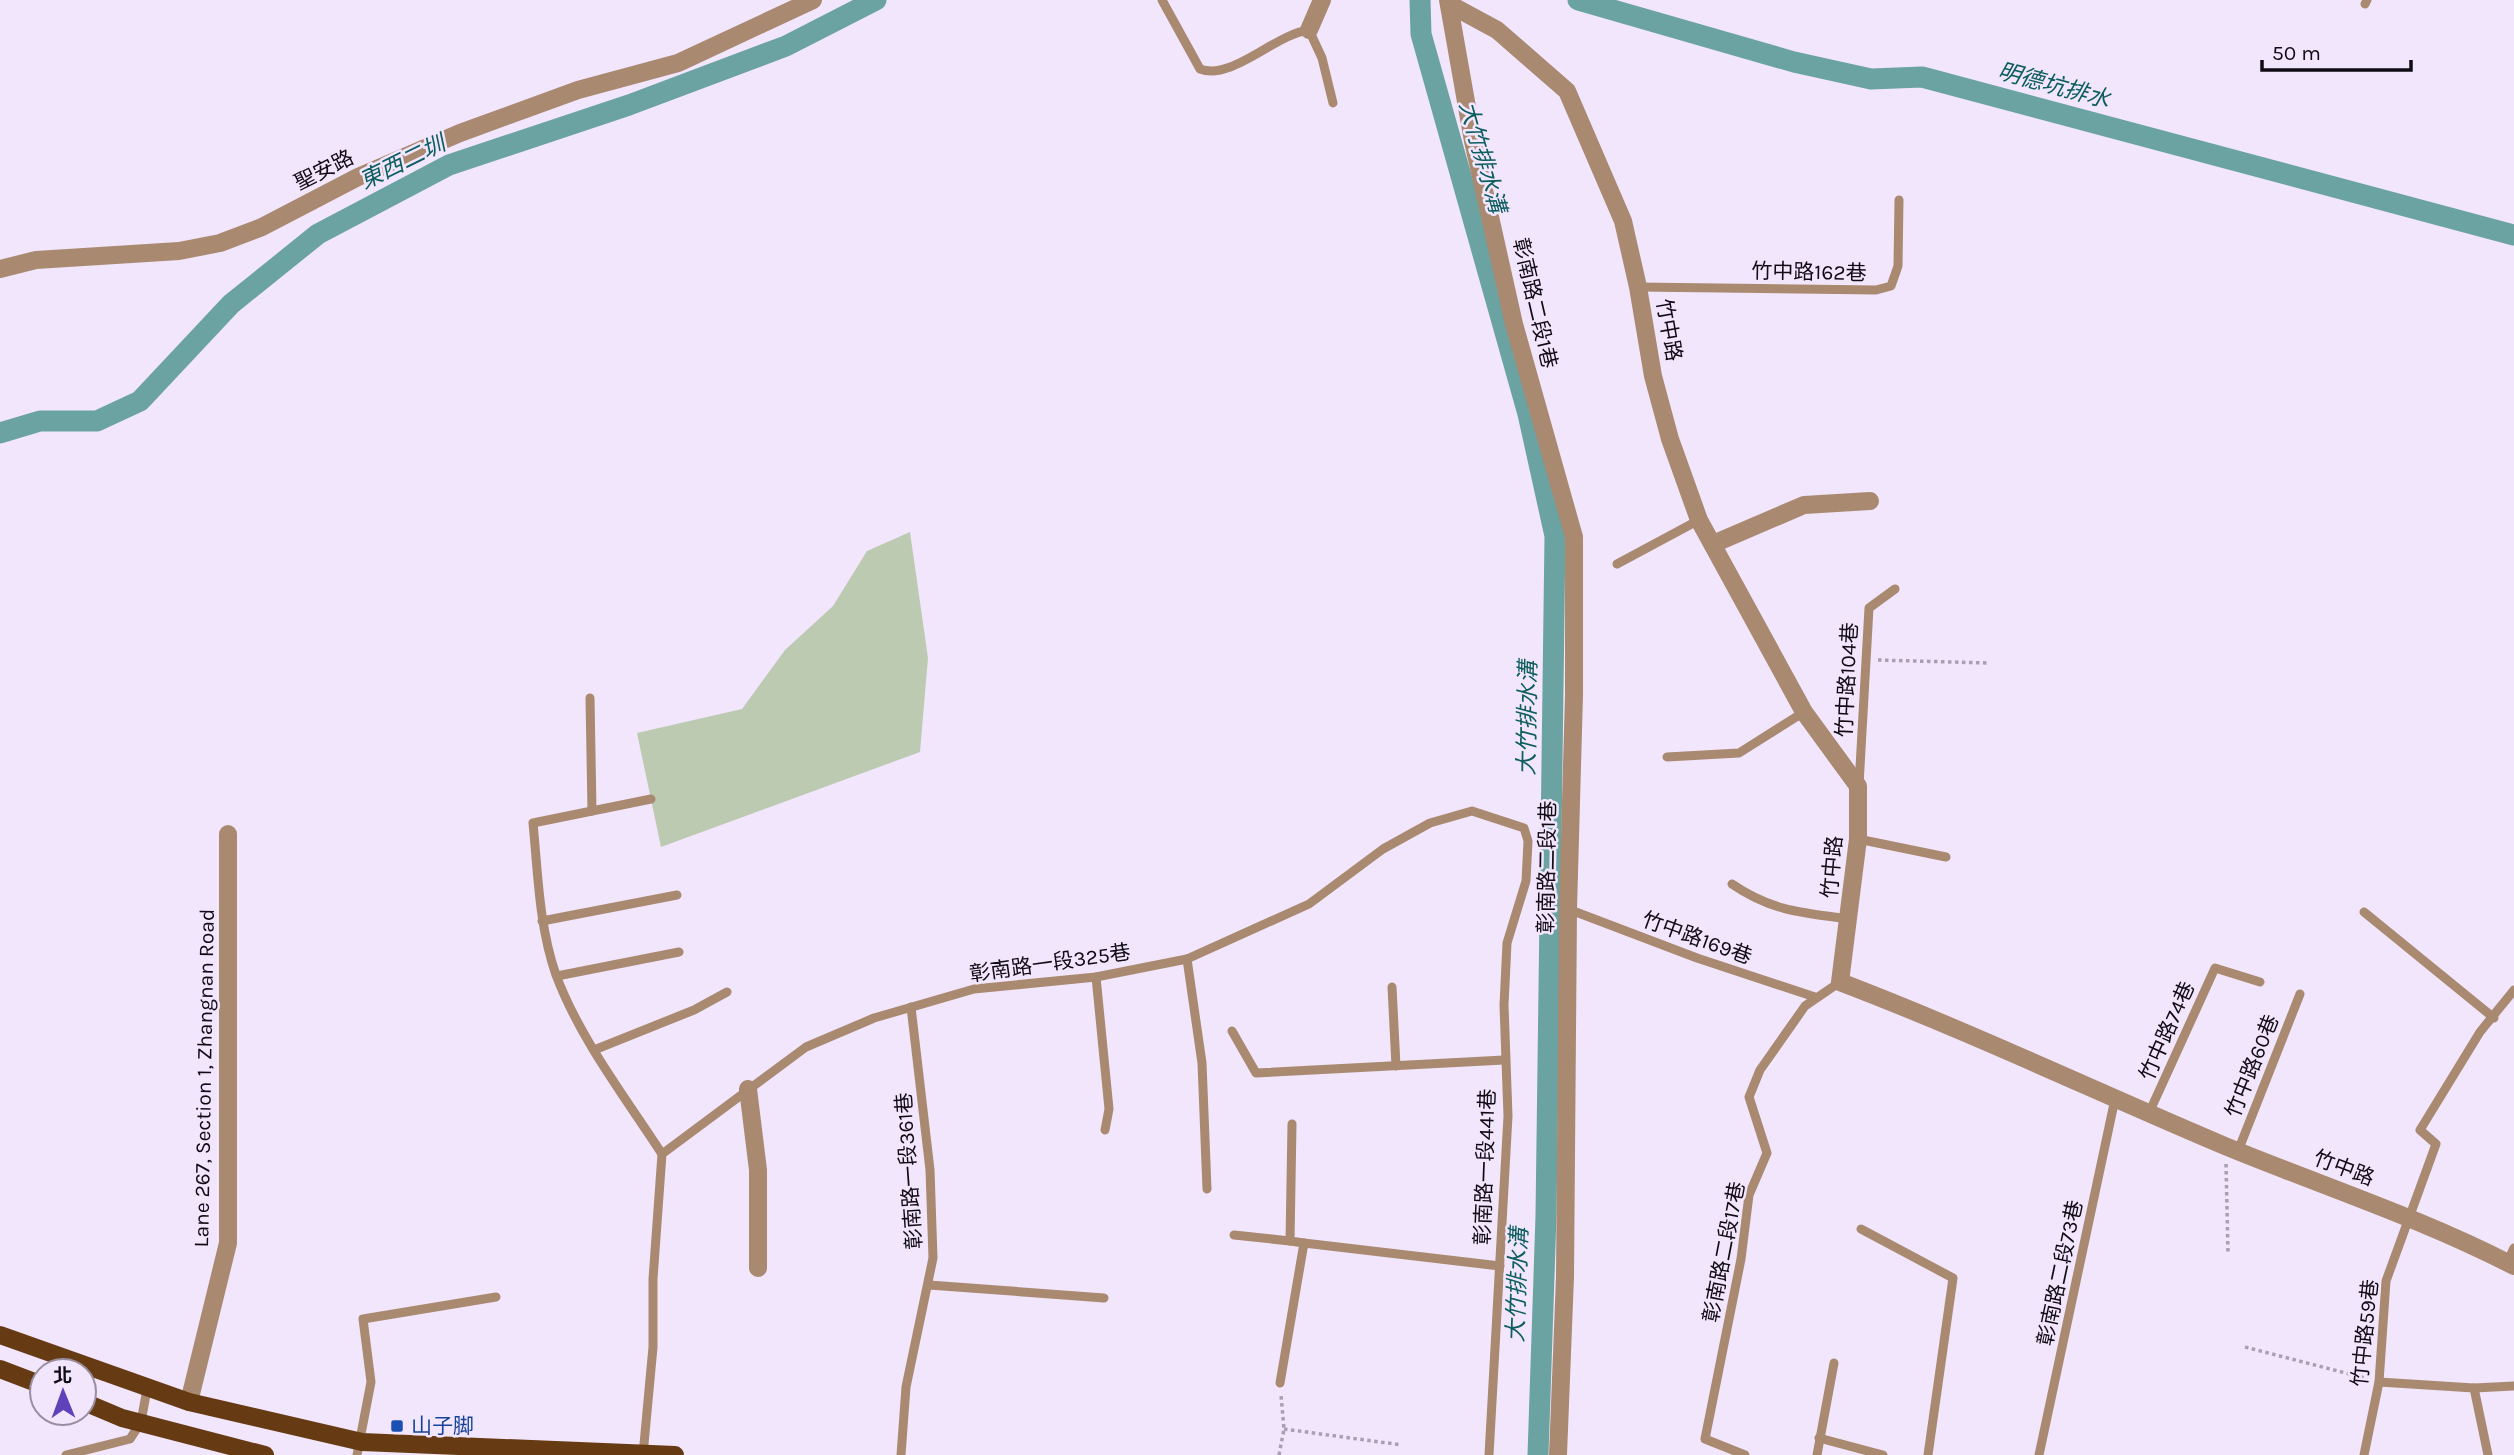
<svg xmlns="http://www.w3.org/2000/svg" width="2514" height="1455" viewBox="0 0 2514 1455" font-family="Karla,'Noto Sans TC',sans-serif">
<style>
.green{fill:#bdcab2}
.lines{fill:none;stroke-linecap:round;stroke-linejoin:round}
.canal{stroke:#6ba2a2;stroke-width:21}
.path{stroke:#a99fb2;stroke-width:3.5;stroke-dasharray:3.5 3.5;stroke-linecap:butt}
.service{stroke:#a98970;stroke-width:9}
.minor{stroke:#a98970;stroke-width:18}
.tertiary{stroke:#a98970;stroke-width:18}
.primary{stroke:#663b13;stroke-width:18}
.transit-dot{fill:#1a4fb4;stroke:#f2e6fd;stroke-width:2.5}
.labels{text-anchor:middle;stroke-width:5;stroke-linejoin:round;paint-order:stroke}
.street-label{font-size:21px;fill:#100b14;stroke:#f2e6fd}
.transit-label{font-size:21px;fill:#164399;stroke:#f2e6fd;text-anchor:start}
.water-label{font-size:23px;font-style:italic;fill:#0c5d5e;stroke:#f2e6fd}
</style>
<rect width="100%" height="100%" fill="#f2e6fd"/>
<path class="green" d="M910,532L928,658L920,752L661,847L637,733L742,709L785,650L833,606L867,551Z"/>
<g class="lines">
<g class="canal">
<path d="M1420,0L1421,34L1528,414L1555,536L1546,1216L1538,1455"/>
<path d="M1578,0L1794,62L1871,79L1922,77L2514,235"/>
<path d="M0,433L40,421H97L140,401L231,304L318,234L449,165L629,105L786,46L876,0"/>
</g>
<g class="path">
<path d="M1878,660L1988,663"/>
<path d="M2226,1164L2228,1253"/>
<path d="M2245,1347L2365,1378"/>
<path d="M1284,1429L1402,1445"/>
<path d="M1279,1455L1284,1429L1281,1395"/>
</g>
<g class="service">
<path d="M1162,0L1200,69C1232,81 1275,34 1309,30L1322,58L1333,103"/>
<path d="M2365,4L2367,0"/>
<path d="M1638,287L1876,290L1891,286L1898,266L1899,200"/>
<path d="M1617,564L1699,520"/>
<path d="M590,698L592,811"/>
<path d="M1667,757L1739,753L1804,712"/>
<path d="M1859,785L1869,608L1895,589"/>
<path d="M651,799L533,823C538,874 539,926 556,975C580,1039 625,1097 662,1154"/>
<path d="M1858,839L1946,857"/>
<path d="M1732,884C1771,911 1803,913 1849,919"/>
<path d="M1568,909L1697,958L1815,997"/>
<path d="M2364,912L2494,1018"/>
<path d="M542,921L677,895"/>
<path d="M1187,959L1202,1063L1207,1189"/>
<path d="M557,976L679,952"/>
<path d="M1096,977L1109,1109L1105,1130"/>
<path d="M1392,987L1396,1066"/>
<path d="M1232,1031L1256,1073L1504,1060"/>
<path d="M594,1050L694,1010L727,992"/>
<path d="M2149,1113L2215,968L2260,982"/>
<path d="M1292,1124L1290,1241L1304,1243"/>
<path d="M2238,1151L2300,994"/>
<path d="M1861,1229L1953,1278L1928,1455"/>
<path d="M1234,1235L1290,1241"/>
<path d="M2507,1263L2514,1248"/>
<path d="M929,1285L1104,1298"/>
<path d="M2379,1382L2474,1388L2514,1386"/>
<path d="M1280,1383L1304,1243L1500,1266"/>
<path d="M2474,1388L2488,1455"/>
<path d="M1819,1438L1883,1455"/>
<path d="M66,1455L130,1439L141,1422L147,1389"/>
<path d="M357,1455L371,1382L363,1319L496,1297"/>
<path d="M643,1455L653,1347V1279L662,1154L806,1047L874,1018L974,989L1096,977L1187,959L1309,904L1383,849L1430,823L1472,811L1524,828L1528,841L1526,881L1507,943L1504,1005L1508,1116L1489,1455"/>
<path d="M901,1455L906,1387L933,1258L930,1170L911,1007"/>
<path d="M1745,1455L1705,1439L1741,1259L1749,1195L1767,1153L1749,1097L1760,1070L1805,1006L1840,982"/>
<path d="M1817,1455L1834,1363"/>
<path d="M2039,1455L2115,1099"/>
<path d="M2364,1455L2379,1382L2386,1281L2436,1144L2420,1130L2480,1032L2514,990"/>
</g>
<g class="minor">
<path d="M1448,0L1473,141L1514,324L1574,537V695L1568,909L1565,1277L1558,1455"/>
<path d="M1449,4L1497,30L1567,91L1623,221L1638,287L1653,376L1670,439L1699,520L1804,712L1858,786V839L1840,982C1971,1032 2097,1092 2225,1146C2322,1186 2421,1218 2514,1266"/>
<path d="M1309,30L1322,0"/>
<path d="M1713,544L1804,505L1870,501"/>
<path d="M748,1089L758,1170V1268"/>
<path d="M189,1402L228,1243V834"/>
</g>
<path class="tertiary" d="M0,269L36,260L179,251L220,243L262,227L358,177L460,133L578,90L678,63L813,0"/>
<g class="primary">
<path d="M0,1335L189,1402L362,1442L675,1455"/>
<path d="M0,1369L42,1385"/>
<path d="M84,1402L122,1418L265,1455"/>
</g>
</g>
<rect class="transit-dot" x="390" y="1419" width="14" height="14" rx="3.5"/>
<g class="labels">
<g class="street-label">
<text transform="translate(324 170) rotate(-27)" y="7">聖安路</text>
<text transform="translate(1809 272) rotate(1)" y="7">竹中路162巷</text>
<text transform="translate(1535 303) rotate(77)" y="7">彰南路二段1巷</text>
<text transform="translate(1669 330) rotate(80)" y="7">竹中路</text>
<text transform="translate(1847 680) rotate(-87)" y="7">竹中路104巷</text>
<text transform="translate(1547 867) rotate(-89)" y="7">彰南路二段1巷</text>
<text transform="translate(1832 867) rotate(-85)" y="7">竹中路</text>
<text transform="translate(1697 938) rotate(20)" y="7">竹中路169巷</text>
<text transform="translate(1050 963) rotate(-8)" y="7">彰南路一段325巷</text>
<text transform="translate(2167 1031) rotate(-66)" y="7">竹中路74巷</text>
<text transform="translate(2252 1066) rotate(-68)" y="7">竹中路60巷</text>
<text transform="translate(204 1078) rotate(-89)" y="7">Lane 267, Section 1, Zhangnan Road</text>
<text transform="translate(1485 1167) rotate(-88)" y="7">彰南路一段441巷</text>
<text transform="translate(2344 1168) rotate(21)" y="7">竹中路</text>
<text transform="translate(909 1171) rotate(-94)" y="7">彰南路一段361巷</text>
<text transform="translate(1724 1252) rotate(-79)" y="7">彰南路二段17巷</text>
<text transform="translate(2060 1273) rotate(-78)" y="7">彰南路二段73巷</text>
<text transform="translate(2365 1333) rotate(-84)" y="7">竹中路59巷</text>
</g>
<g class="transit-label">
<text x="411" y="1433">山子脚</text>
</g>
<g class="water-label">
<text transform="translate(2054 85) rotate(15)" y="8">明德坑排水</text>
<text transform="translate(1483 157) rotate(74)" y="8">大竹排水溝</text>
<text transform="translate(402 162) rotate(-26)" y="8">東西二圳</text>
<text transform="translate(1527 718) rotate(-89)" y="8">大竹排水溝</text>
<text transform="translate(1517 1285) rotate(-88)" y="8">大竹排水溝</text>
</g>
</g>
<g transform="translate(63 1392) rotate(359)"><circle r="33" fill="#f2e6fd" stroke="#988ea0" stroke-width="2"/>
<path d="M0-5L12 26L0 18L-12 26Z" fill="#5e42ba"/>
<text y="-10" font-size="19" font-weight="bold" text-anchor="middle" fill="#100b14">北</text>
</g>
<path d="M2262 60v10h149v-10" fill="none" stroke="#100b14" stroke-width="3.5"/>
<text x="2272" y="60" font-size="21" fill="#100b14" stroke="#f2e6fd" stroke-width="5" paint-order="stroke">50 m</text>
</svg>
